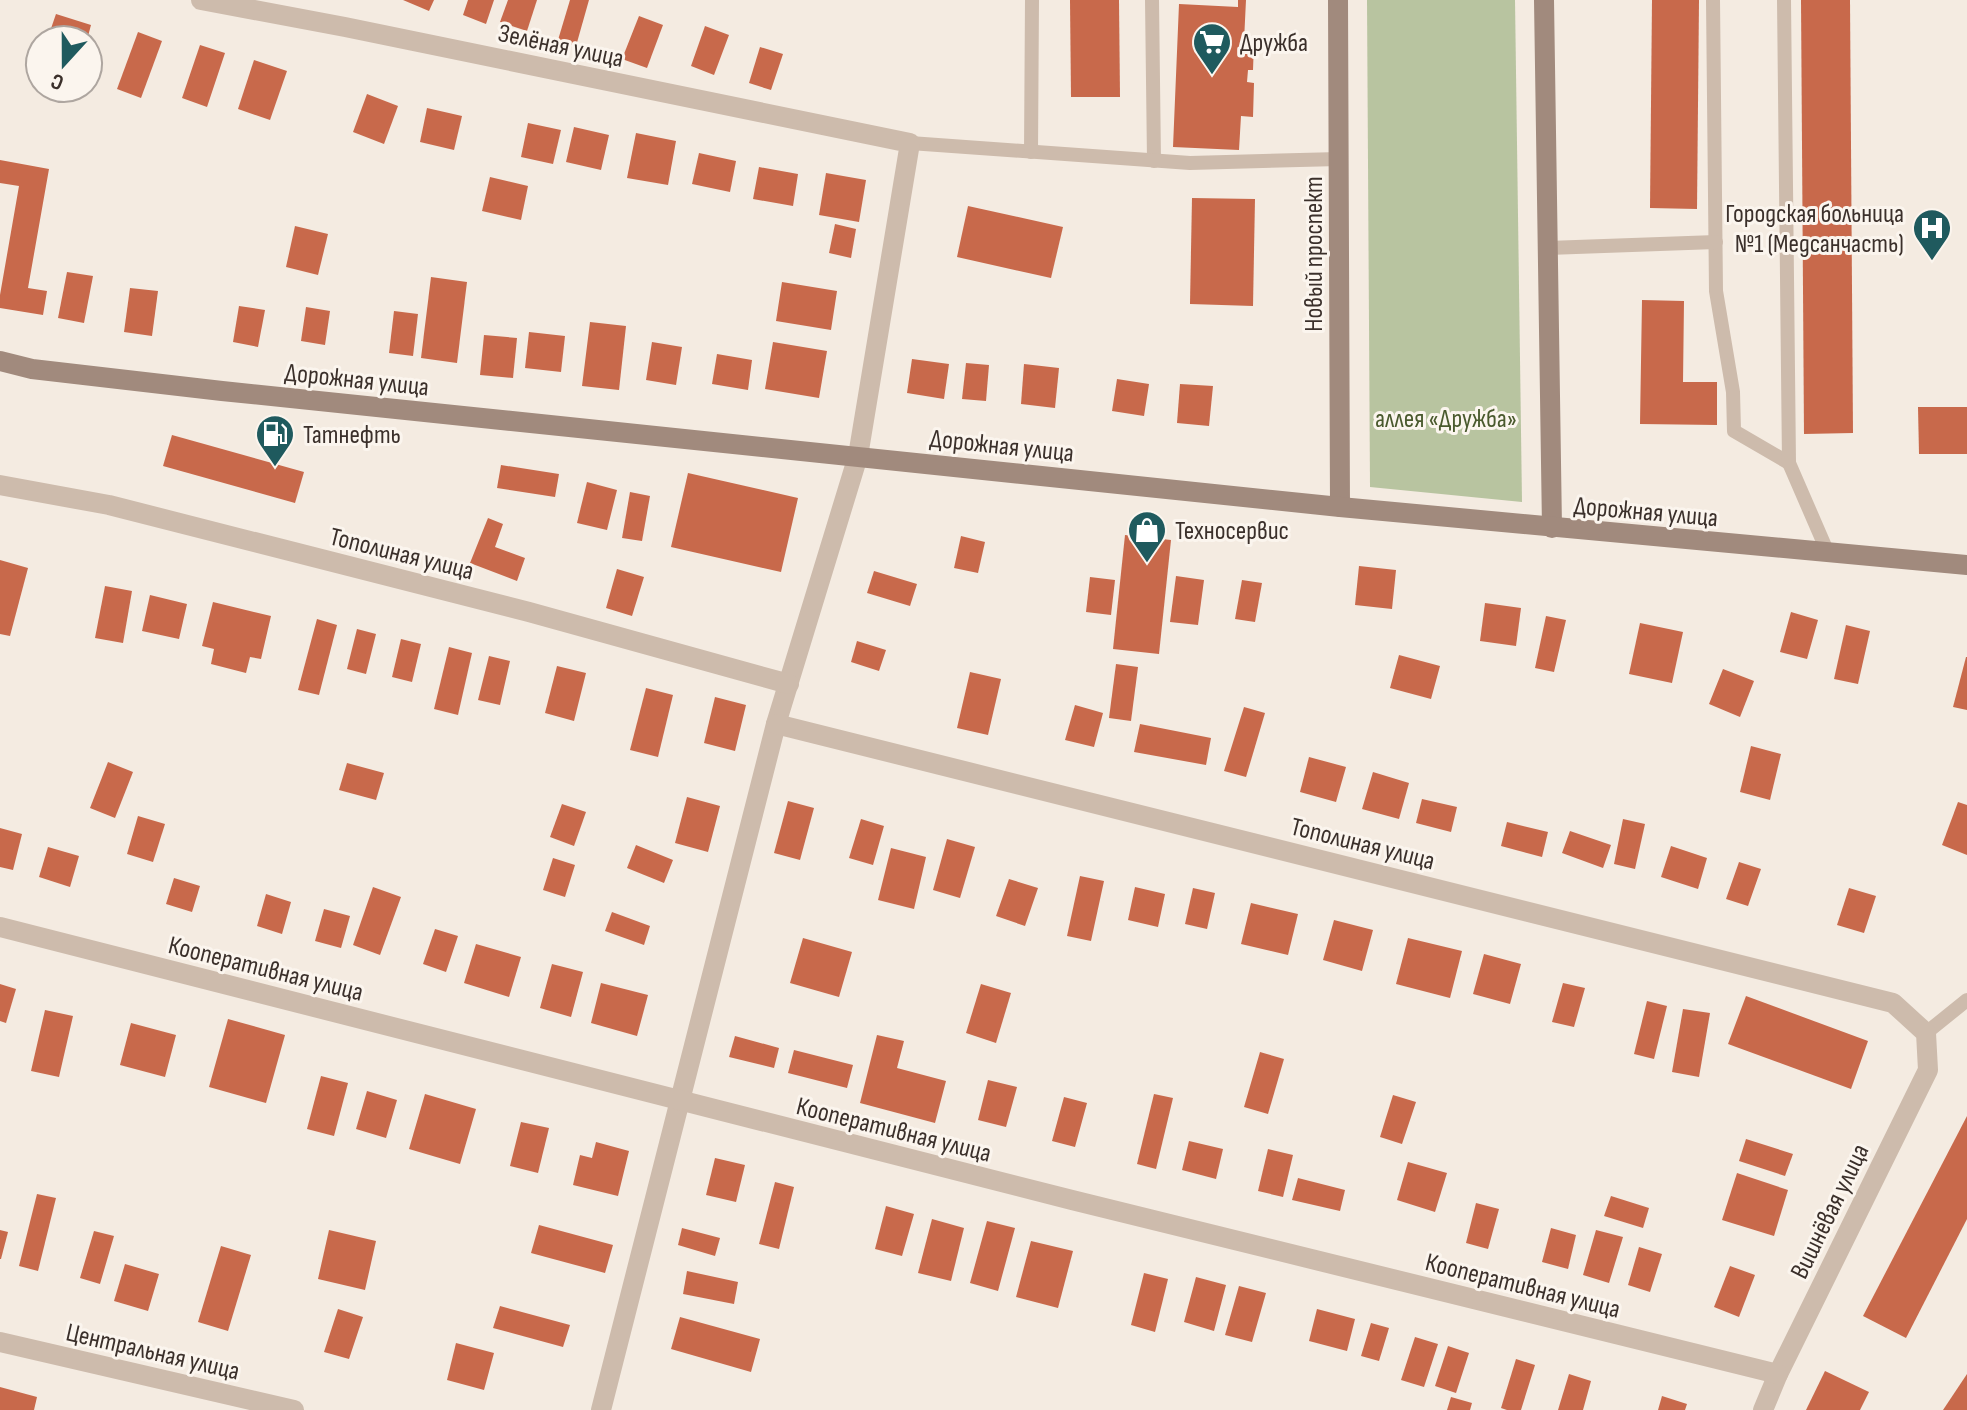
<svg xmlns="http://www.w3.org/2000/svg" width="1967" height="1410" viewBox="0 0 1967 1410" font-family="'Sofia Sans Condensed',sans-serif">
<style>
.green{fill:#b8c4a0}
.building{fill:#c8694b}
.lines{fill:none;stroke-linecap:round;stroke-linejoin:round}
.lane{stroke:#cdbbac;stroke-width:14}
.street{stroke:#cdbbac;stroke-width:20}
.secondary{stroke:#a18a7d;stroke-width:20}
.labels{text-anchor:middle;stroke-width:6;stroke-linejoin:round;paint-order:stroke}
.poi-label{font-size:26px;fill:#3b302b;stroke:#fbf5ee;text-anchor:start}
.street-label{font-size:26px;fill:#3b302b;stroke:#fbf5ee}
.park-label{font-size:26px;fill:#4a5a2e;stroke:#fbf5ee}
</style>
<rect width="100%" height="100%" fill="#f4ebe1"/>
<path class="green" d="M1367,0H1515L1522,502L1370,487Z"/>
<g class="building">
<path d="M403,0H434L429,11Z"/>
<path d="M468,0H494L486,24L463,15Z"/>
<path d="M508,0H537L527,31L500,22Z"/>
<path d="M570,0H589L576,46L558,40Z"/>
<path d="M1070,0H1119L1120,97H1071Z"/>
<path d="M1238,0H1246L1244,41L1254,42L1253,70H1248L1247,82L1254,83L1253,117L1241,116L1239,150L1173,147L1179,4L1238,7Z"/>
<path d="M1652,0H1699L1697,209L1650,208Z"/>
<path d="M1801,0H1850L1853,433L1804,434Z"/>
<path d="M56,14L91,25L87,40H47Z"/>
<path d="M639,16L663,25L647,68L622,59Z"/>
<path d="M705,26L729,35L714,75L691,66Z"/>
<path d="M138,32L162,41L141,98L117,89Z"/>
<path d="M200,45L225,53L207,107L182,98Z"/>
<path d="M760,47L783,54L771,90L749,83Z"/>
<path d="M254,60L287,71L270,120L238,109Z"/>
<path d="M367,94L398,106L384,144L353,132Z"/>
<path d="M427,108L462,116L454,150L420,142Z"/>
<path d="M528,123L561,130L553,164L521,157Z"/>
<path d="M574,127L609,135L601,170L566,162Z"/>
<path d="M636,133L676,141L668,185L627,178Z"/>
<path d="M699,153L736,161L730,192L692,184Z"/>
<path d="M0,160L49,169L28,288L47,291L43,315L0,308V295L19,186L0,183Z"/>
<path d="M759,167L798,174L793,206L753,199Z"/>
<path d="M826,173L866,180L859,222L819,215Z"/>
<path d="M490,177L528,186L521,220L482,211Z"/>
<path d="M1192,198L1255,199L1253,306L1190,304Z"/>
<path d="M968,206L1063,227L1051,278L957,257Z"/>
<path d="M835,224L856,229L851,258L829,253Z"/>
<path d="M295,226L328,234L318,275L286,267Z"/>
<path d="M67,272L93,276L84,323L58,318Z"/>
<path d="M431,277L467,282L457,363L421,358Z"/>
<path d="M782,282L837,291L831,330L776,321Z"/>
<path d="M130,288L158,291L152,336L124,332Z"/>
<path d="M1642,300L1684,301L1683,382H1717V425L1640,424Z"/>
<path d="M239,306L265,310L258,347L233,342Z"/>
<path d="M306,307L330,311L325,345L301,341Z"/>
<path d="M394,311L418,314L413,356L389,353Z"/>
<path d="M590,322L626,326L619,390L582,386Z"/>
<path d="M529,332L565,336L561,372L525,368Z"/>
<path d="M484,335L517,338L513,378L480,375Z"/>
<path d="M652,342L682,347L676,385L646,380Z"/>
<path d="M773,342L827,351L819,398L765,389Z"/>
<path d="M717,354L752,360L748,390L712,384Z"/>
<path d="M912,359L949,364L944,399L907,393Z"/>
<path d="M966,363L989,365L986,401L962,399Z"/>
<path d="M1024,364L1059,368L1055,408L1021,404Z"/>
<path d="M1117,379L1149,384L1144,416L1112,411Z"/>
<path d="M1180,384L1213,386L1209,426L1177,423Z"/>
<path d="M1918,407H1967V454H1919Z"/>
<path d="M172,435L304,472L295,503L163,466Z"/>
<path d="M501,465L559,474L555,497L497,488Z"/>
<path d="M688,473L798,498L781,572L671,547Z"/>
<path d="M587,482L617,490L607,530L577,523Z"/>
<path d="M630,492L650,496L642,541L622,538Z"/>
<path d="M488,518L503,524L495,547L525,558L517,581L470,563Z"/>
<path d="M1125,535L1171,540L1159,654L1113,649Z"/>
<path d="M961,536L985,542L978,573L954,568Z"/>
<path d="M0,560L28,568L10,636L0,634Z"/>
<path d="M1359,566L1396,570L1392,609L1355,605Z"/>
<path d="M617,569L644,577L632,616L606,608Z"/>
<path d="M874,571L917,584L910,606L867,593Z"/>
<path d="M1176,576L1204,580L1198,625L1170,622Z"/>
<path d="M1090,577L1115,580L1111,615L1086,612Z"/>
<path d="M1242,580L1262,583L1255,622L1235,619Z"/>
<path d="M105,586L132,591L123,643L95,638Z"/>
<path d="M150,595L187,604L179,639L142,631Z"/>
<path d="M213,602L271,616L261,659L250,657L246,673L211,664L214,649L202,646Z"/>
<path d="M1485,603L1521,608L1516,646L1480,641Z"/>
<path d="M1791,612L1818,620L1807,659L1780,652Z"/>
<path d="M1546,616L1566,620L1554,672L1535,668Z"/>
<path d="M317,619L337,625L319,695L298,690Z"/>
<path d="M1640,623L1683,632L1672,683L1629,674Z"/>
<path d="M1846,625L1870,631L1858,684L1834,679Z"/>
<path d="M357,629L376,634L366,674L347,669Z"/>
<path d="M401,639L421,644L412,682L392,677Z"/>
<path d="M857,641L886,650L879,671L851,662Z"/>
<path d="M449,647L472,653L458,715L434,709Z"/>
<path d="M1399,655L1440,666L1431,699L1390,688Z"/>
<path d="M489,656L510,661L500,705L478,700Z"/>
<path d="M1966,657H1967V710L1953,707Z"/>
<path d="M1116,664L1138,667L1131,721L1109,718Z"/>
<path d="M557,666L586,673L574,721L545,713Z"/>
<path d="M1723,669L1754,681L1740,717L1709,704Z"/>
<path d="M970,672L1001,679L988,735L957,728Z"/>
<path d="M646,688L673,695L658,757L630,750Z"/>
<path d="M715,697L746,705L735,751L704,743Z"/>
<path d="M1075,705L1103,713L1094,747L1065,740Z"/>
<path d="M1244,707L1265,713L1246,777L1224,771Z"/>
<path d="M1140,724L1211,738L1206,765L1134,752Z"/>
<path d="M1751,746L1781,754L1770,800L1740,792Z"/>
<path d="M1309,757L1346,767L1336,802L1300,792Z"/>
<path d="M108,762L133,772L115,818L90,808Z"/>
<path d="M347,763L384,773L376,800L339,790Z"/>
<path d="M1373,772L1409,783L1399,819L1362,809Z"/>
<path d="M687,797L720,806L708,852L675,843Z"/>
<path d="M1422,799L1457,807L1451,832L1416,823Z"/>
<path d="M788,801L814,808L800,860L774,853Z"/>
<path d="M1958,802L1967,805V855L1942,845Z"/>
<path d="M562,804L586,812L574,846L550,837Z"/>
<path d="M138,816L165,824L153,862L127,854Z"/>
<path d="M861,819L884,826L873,865L849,858Z"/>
<path d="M1623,819L1645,824L1635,869L1614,864Z"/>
<path d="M1507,822L1548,832L1542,857L1501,846Z"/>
<path d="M0,828L22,834L13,870L0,867Z"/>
<path d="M1570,831L1611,845L1603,868L1562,853Z"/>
<path d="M947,839L975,847L960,898L933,890Z"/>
<path d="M636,845L673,860L664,883L627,868Z"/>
<path d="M1671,846L1707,858L1698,889L1661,877Z"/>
<path d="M48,847L79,856L70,887L39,877Z"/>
<path d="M891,848L926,857L914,909L878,900Z"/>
<path d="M553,858L575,865L565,897L543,890Z"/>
<path d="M1739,862L1761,869L1748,906L1726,899Z"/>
<path d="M1080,876L1104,881L1091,941L1067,936Z"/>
<path d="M174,878L200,886L192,912L166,904Z"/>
<path d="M1009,879L1038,888L1025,926L996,916Z"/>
<path d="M373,887L401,897L380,955L353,945Z"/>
<path d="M1135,887L1165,894L1158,927L1128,920Z"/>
<path d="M1193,888L1215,893L1207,929L1185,924Z"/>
<path d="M1849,888L1876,896L1864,933L1837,925Z"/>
<path d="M266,894L291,902L282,934L257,926Z"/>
<path d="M1251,903L1298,914L1288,955L1241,944Z"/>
<path d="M324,909L350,916L341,948L315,941Z"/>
<path d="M612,912L650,926L644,945L605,931Z"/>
<path d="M1334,920L1373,930L1362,971L1323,960Z"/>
<path d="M435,929L458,936L446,972L423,964Z"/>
<path d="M803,938L852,952L839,997L790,983Z"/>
<path d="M1408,938L1462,951L1450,998L1396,984Z"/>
<path d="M476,944L521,957L509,997L464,983Z"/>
<path d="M1484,954L1521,964L1510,1004L1473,994Z"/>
<path d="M552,964L583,972L571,1017L540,1008Z"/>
<path d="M601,983L648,995L637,1036L591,1023Z"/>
<path d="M1563,983L1585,988L1574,1027L1552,1022Z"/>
<path d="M0,984L16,989L6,1023L0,1021Z"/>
<path d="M981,984L1011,993L996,1043L966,1033Z"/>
<path d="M1746,996L1868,1041L1851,1089L1728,1044Z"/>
<path d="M1647,1001L1667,1006L1654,1059L1634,1054Z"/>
<path d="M1683,1009L1710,1013L1699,1077L1672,1072Z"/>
<path d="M45,1010L73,1016L59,1077L31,1071Z"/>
<path d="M228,1019L285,1035L266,1103L209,1087Z"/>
<path d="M131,1023L176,1035L165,1077L120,1065Z"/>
<path d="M877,1035L904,1041L897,1068L946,1081L935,1123L860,1103Z"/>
<path d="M735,1036L779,1048L774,1068L729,1057Z"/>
<path d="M794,1050L853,1065L847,1088L788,1073Z"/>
<path d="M1260,1052L1284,1059L1268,1114L1244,1107Z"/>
<path d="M321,1076L348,1083L334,1136L307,1129Z"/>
<path d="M988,1080L1017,1087L1006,1127L978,1120Z"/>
<path d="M367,1091L397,1100L386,1138L356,1129Z"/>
<path d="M425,1094L476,1109L460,1164L409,1149Z"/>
<path d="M1154,1094L1173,1098L1156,1169L1137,1164Z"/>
<path d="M1393,1095L1416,1102L1402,1144L1380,1137Z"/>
<path d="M1064,1097L1087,1103L1075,1147L1052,1141Z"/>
<path d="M1967,1116V1219L1906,1338L1863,1316Z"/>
<path d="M521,1122L549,1128L538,1173L510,1166Z"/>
<path d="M1746,1139L1793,1154L1785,1176L1739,1161Z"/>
<path d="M1189,1141L1223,1149L1216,1179L1182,1170Z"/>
<path d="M596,1142L629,1151L618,1196L573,1185L580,1155L592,1158Z"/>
<path d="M1268,1149L1293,1155L1283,1197L1258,1191Z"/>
<path d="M715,1158L745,1165L736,1202L706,1195Z"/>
<path d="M1408,1162L1447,1173L1435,1212L1397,1200Z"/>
<path d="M1737,1173L1788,1190L1774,1236L1722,1220Z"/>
<path d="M1298,1178L1345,1190L1340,1211L1292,1200Z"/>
<path d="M775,1182L794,1187L779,1249L759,1244Z"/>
<path d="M37,1194L56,1198L38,1271L19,1266Z"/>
<path d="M1611,1196L1649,1208L1643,1228L1604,1216Z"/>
<path d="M1476,1203L1499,1209L1488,1249L1466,1243Z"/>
<path d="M886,1206L914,1214L902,1256L875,1249Z"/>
<path d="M932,1219L964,1228L951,1281L918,1273Z"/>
<path d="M987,1221L1015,1228L998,1291L970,1283Z"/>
<path d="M539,1225L613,1245L605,1273L531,1253Z"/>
<path d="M682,1228L720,1238L715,1256L678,1245Z"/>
<path d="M1551,1228L1576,1235L1568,1269L1542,1262Z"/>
<path d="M0,1230L8,1232L1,1259H0Z"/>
<path d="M329,1230L376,1241L365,1290L318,1279Z"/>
<path d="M1596,1230L1623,1237L1609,1283L1583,1275Z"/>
<path d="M94,1231L114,1236L100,1284L80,1278Z"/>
<path d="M1031,1241L1073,1251L1058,1308L1016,1297Z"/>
<path d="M221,1246L251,1255L228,1331L198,1322Z"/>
<path d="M1639,1247L1662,1254L1650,1292L1628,1285Z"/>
<path d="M125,1264L159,1274L148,1311L114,1301Z"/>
<path d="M1730,1266L1755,1275L1739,1317L1714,1307Z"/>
<path d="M687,1271L738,1282L734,1304L683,1294Z"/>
<path d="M1144,1273L1168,1279L1155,1332L1131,1325Z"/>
<path d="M1196,1277L1226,1285L1214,1331L1184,1322Z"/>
<path d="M1239,1286L1266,1293L1252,1342L1225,1335Z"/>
<path d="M500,1306L570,1325L563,1347L493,1328Z"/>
<path d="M338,1309L363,1317L349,1359L324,1352Z"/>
<path d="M1317,1309L1355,1319L1347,1351L1309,1341Z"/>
<path d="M680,1317L760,1339L751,1372L671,1349Z"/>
<path d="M1371,1323L1389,1328L1379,1361L1361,1356Z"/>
<path d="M1415,1337L1438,1344L1424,1387L1401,1380Z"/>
<path d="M456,1343L494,1353L484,1390L447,1380Z"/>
<path d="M1448,1346L1469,1353L1456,1393L1435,1386Z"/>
<path d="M1516,1359L1535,1365L1521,1410H1507L1501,1408Z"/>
<path d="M1825,1371L1869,1392L1860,1410H1806Z"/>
<path d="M1569,1374L1591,1381L1583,1410H1558Z"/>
<path d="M1967,1374V1410H1943Z"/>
<path d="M0,1387L37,1397L34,1410H0Z"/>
<path d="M1662,1396L1687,1404L1685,1410H1658Z"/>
<path d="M1451,1397L1472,1403L1470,1410H1447Z"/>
</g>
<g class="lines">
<g class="lane">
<path d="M1152,0L1154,161"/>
<path d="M1713,0L1716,291L1733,392L1734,431L1789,463"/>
<path d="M1784,0L1789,463L1828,553"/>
<path d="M910,143L1190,163L1339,159"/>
<path d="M1031,152L1032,0"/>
<path d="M1548,248L1716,242"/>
<path d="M1926,1033L1967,1000"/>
</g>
<g class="street">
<path d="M201,0L345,27L910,143L858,456L776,724L601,1410"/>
<path d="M0,485L109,505L529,612L789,684"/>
<path d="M776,724L1893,1003L1926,1033L1928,1070L1778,1374L1763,1410"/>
<path d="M0,927L1072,1200L1778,1374"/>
<path d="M0,1342L294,1410"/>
</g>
<g class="secondary">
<path d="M1338,0L1340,507"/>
<path d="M1544,0L1552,528"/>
<path d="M0,361L32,369L222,391L1340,507L1967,565"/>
</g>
</g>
<defs>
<symbol id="supermarket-pin" viewBox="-11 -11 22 30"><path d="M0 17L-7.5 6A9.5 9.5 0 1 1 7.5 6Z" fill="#1f5a5e" stroke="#fbf5ee"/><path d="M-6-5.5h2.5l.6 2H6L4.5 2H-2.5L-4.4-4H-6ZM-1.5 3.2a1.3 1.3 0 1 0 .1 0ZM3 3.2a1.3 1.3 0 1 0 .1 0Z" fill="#fff"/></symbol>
<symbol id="hospital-pin" viewBox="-11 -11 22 30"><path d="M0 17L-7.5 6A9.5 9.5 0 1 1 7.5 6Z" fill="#1f5a5e" stroke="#fbf5ee"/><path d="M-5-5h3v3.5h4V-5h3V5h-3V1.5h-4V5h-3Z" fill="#fff"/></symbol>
<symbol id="fuel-pin" viewBox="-11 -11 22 30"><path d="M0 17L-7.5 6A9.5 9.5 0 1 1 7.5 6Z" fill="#1f5a5e" stroke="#fbf5ee"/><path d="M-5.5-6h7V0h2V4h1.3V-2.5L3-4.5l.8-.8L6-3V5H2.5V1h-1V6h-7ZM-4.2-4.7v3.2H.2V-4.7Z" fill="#fff"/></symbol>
<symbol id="shop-pin" viewBox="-11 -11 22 30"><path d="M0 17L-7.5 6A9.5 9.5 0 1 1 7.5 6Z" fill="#1f5a5e" stroke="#fbf5ee"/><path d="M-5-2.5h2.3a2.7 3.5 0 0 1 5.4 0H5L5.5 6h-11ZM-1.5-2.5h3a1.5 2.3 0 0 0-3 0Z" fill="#fff"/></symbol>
</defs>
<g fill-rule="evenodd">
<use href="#supermarket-pin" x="1190" y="20" width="44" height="60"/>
<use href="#hospital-pin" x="1910" y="206" width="44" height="60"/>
<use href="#fuel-pin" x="253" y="412" width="44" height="60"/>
<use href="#shop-pin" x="1125" y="508" width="44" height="60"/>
</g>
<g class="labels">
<g class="poi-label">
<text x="1240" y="51">Дружба</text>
<text x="1904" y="222" text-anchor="end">Городская больница<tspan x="1904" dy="30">№1 (Медсанчасть)</tspan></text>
<text x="303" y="443">Татнефть</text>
<text x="1175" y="539">Техносервис</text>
</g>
<g class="street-label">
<text transform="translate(561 45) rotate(12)" y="9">Зелёная улица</text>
<text transform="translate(1313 254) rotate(-90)" y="9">Новый проспект</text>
<text transform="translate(357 379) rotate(6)" y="9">Дорожная улица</text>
<text transform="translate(1002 445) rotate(6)" y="9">Дорожная улица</text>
<text transform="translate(1646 511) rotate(5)" y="9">Дорожная улица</text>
<text transform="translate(402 553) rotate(14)" y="9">Тополиная улица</text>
<text transform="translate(1363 843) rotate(14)" y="9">Тополиная улица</text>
<text transform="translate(266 968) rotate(14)" y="9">Кооперативная улица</text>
<text transform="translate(894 1129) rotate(14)" y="9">Кооперативная улица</text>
<text transform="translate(1829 1211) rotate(-64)" y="9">Вишнёвая улица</text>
<text transform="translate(1523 1285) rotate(14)" y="9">Кооперативная улица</text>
<text transform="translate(153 1351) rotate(13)" y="9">Центральная улица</text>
</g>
<g class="park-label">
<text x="1446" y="427">аллея «Дружба»</text>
</g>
</g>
<g transform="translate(64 64) rotate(201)"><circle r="38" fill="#fbf5ee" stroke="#aea6a0" stroke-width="2"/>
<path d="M0-6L14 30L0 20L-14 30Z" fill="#1f5a5e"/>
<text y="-12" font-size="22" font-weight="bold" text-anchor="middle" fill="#3b302b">С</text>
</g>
</svg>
